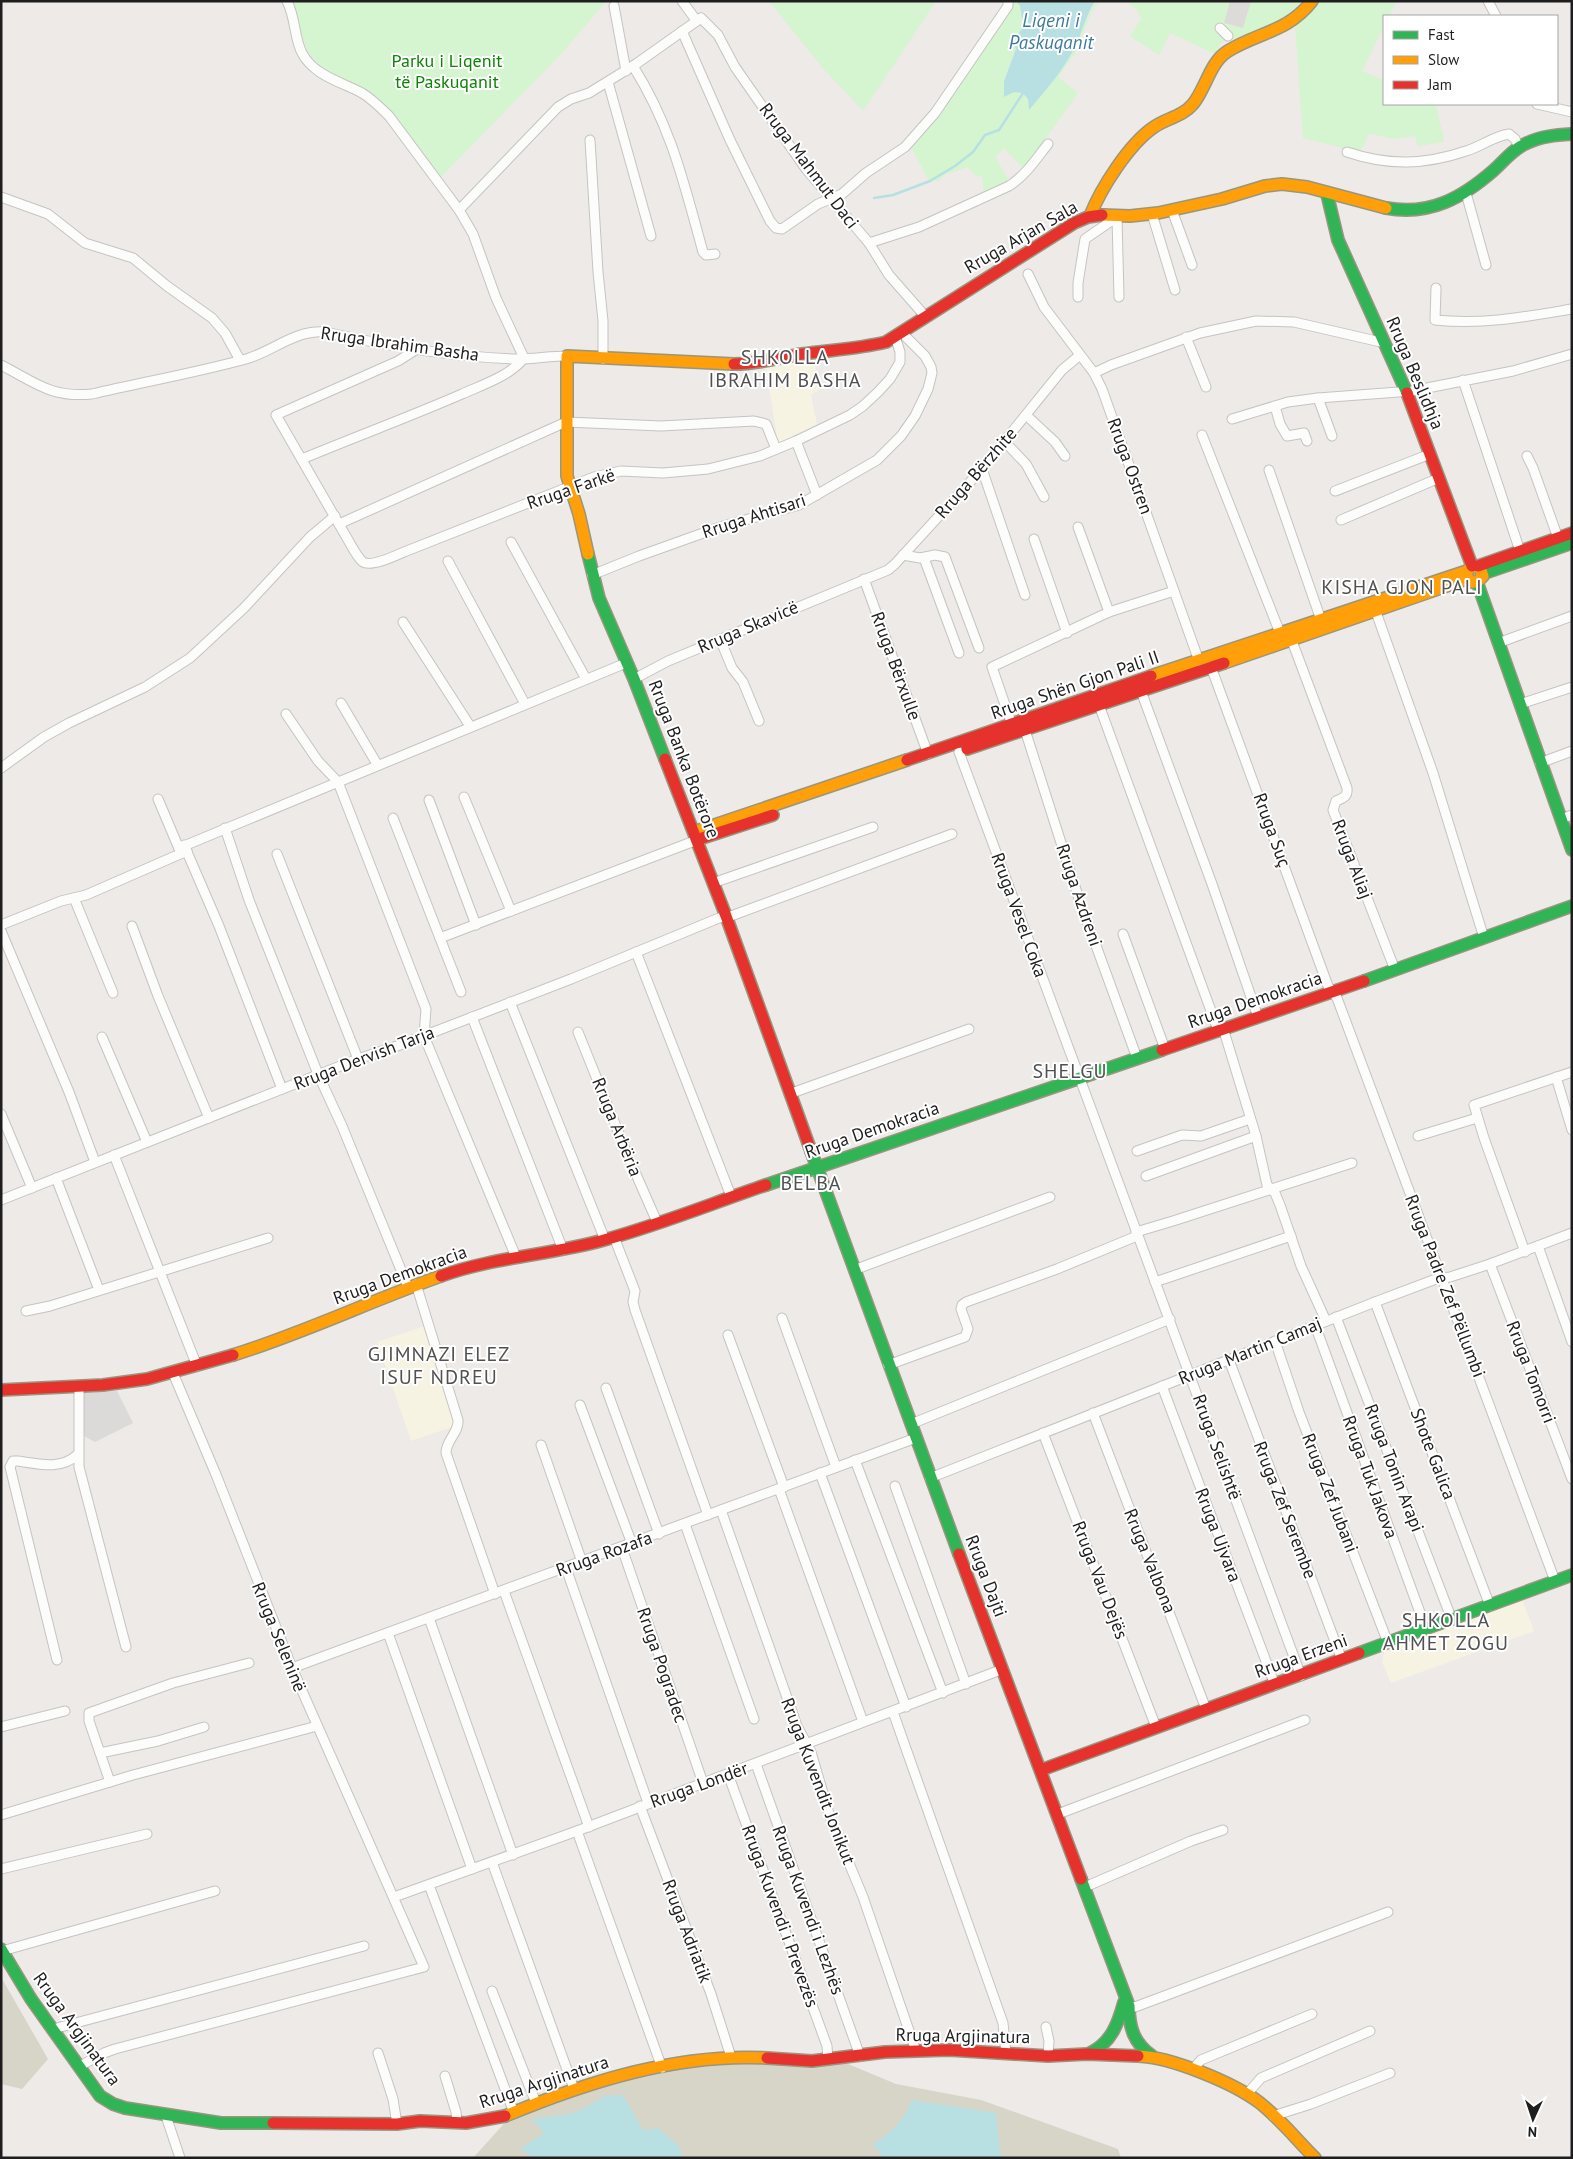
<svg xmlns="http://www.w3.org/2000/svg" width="1573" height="2159" viewBox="0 0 1573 2159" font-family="'PT Sans',sans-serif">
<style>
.education{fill:#f7f3e2}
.religious{fill:#dbdad8}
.construction{fill:#d7d4c8}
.park{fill:#d5f4d0}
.parking{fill:#dddbda}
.water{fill:#b8e0e2}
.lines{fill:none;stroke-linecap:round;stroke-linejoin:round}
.stream{stroke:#b8e0e2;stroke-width:2.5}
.street-casing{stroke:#c5c4c3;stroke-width:11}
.fast-casing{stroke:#98967e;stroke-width:14}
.slow-casing{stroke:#98967e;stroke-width:14}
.jam-casing{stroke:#98967e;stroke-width:14}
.street{stroke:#fcfcfb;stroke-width:9}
.fast{stroke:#30b455;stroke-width:11}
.slow{stroke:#ff9f0a;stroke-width:11}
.jam{stroke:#e5322d;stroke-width:11}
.labels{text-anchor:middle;stroke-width:4;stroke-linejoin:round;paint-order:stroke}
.park-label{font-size:18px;fill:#0d8404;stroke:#fff}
.street-label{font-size:18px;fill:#1e1e1e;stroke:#fff}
.water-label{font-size:19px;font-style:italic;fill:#3c7b9c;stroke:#fff}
.quarter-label{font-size:20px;letter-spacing:1px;fill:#515151;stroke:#fff}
</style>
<rect width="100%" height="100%" fill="#edeae7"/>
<g class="education">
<path d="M813,358L822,388L811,395L817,424L778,444L766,367Z"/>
<path d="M425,1326L455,1426L411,1441L377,1342Z"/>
<path d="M1522,1599L1534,1631L1391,1683L1382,1662L1385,1649Z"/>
</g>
<path class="religious" d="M117,1391L133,1423L95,1442L84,1436L82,1430V1393Z"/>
<g class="construction">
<path d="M1,1977L48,2059L22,2089L1,2084Z"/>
<path d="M740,2062L796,2065L848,2064L896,2084L981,2100L1118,2149L1121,2158H473L510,2117L611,2078Z"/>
</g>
<g class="park">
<path d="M287,1H606L562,53L438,180L391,115L326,72L309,54Z"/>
<path d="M769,1H936L863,111L823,68Z"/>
<path d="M1010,1H1016L1020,6L1023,26L1013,43L1016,49L1004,80V97L1014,92L1023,93L1028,99L1029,109C1045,91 1062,72 1073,50C1082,34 1085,17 1095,1H1099L1091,13L1075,54L1058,77L1078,93L1024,169L1004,148L995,157L1009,181L984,195L982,177L975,175L967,167L944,175L938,182L935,180L930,183L910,145Z"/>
<path d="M1127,1H1303C1285,21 1256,30 1232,42L1235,37L1221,43L1215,54L1170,33L1159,55L1130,36L1141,19L1137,10Z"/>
<path d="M1315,1H1397L1389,16H1384V26L1362,71L1380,79L1384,78V104H1436L1444,142L1418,146L1415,136L1392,139L1369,133L1360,152L1303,138L1295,23Z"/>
</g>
<path class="parking" d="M1230,1H1251L1243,28L1224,23Z"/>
<g class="water">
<path d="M1016,1H1095C1085,17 1082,34 1073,51C1062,72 1044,92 1029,110L1028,99L1023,93L1014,92L1004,97V81L1016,49L1013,43L1023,26L1020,6Z"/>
<path d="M623,2095L643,2130L658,2128L678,2145L684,2158H534L520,2149L544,2133L532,2119L569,2114L581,2110L605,2096Z"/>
<path d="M912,2100L996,2113L1000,2153L1006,2158H881L882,2156L873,2144C891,2133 904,2120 912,2100Z"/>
</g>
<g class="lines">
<path class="stream" d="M874,198L893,195L930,181L955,166L973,152L985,135L999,130L1023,93"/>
<defs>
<g id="street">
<path d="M287,1C296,19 294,38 302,53C314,76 342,82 362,93C372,99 380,107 389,116L459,210L473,234L496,298L524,358C510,376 482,385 462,394C409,417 355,437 302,459"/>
<path d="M682,1L696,20"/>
<path d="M1488,1L1496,16"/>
<path d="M614,6L626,71"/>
<path d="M1220,28L1228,36"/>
<path d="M682,31L730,140L770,221L776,228L782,229L818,204L842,194L866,173L905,147L935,113L1008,6V1"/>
<path d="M633,66C672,128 684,184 703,252L706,255L715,254"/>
<path d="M608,82L651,236"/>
<path d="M1537,104L1572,112"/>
<path d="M590,140L598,272L603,321V359"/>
<path d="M1347,152C1388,166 1425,165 1466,151C1480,147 1494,136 1509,134L1515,139L1519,147"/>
<path d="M1466,193L1486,265"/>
<path d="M1,197L48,214L85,243L133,258L167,286L212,318L225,333L240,360"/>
<path d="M459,210L558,107L571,99L589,93L636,64L701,18L718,35L735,67L806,169L869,243L889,275L925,316"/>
<path d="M1172,210L1192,265"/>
<path d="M1152,214L1175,290"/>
<path d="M1117,217L1119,297"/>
<path d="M869,243L919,227L1009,186C1026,175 1036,159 1048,144"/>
<path d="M1028,274L1044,307L1094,373L1102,389L1199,661L1210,667L1214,675L1328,986L1337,998L1555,1581"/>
<path d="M1436,288L1435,320C1483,325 1524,317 1572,309"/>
<path d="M1078,297V283L1085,239L1117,217"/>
<path d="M1186,337L1206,387"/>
<path d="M417,349L398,361L276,415L355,552C357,555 360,560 363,562C371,567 395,556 404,552L594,477L621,471L663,473L708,469L760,456L796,441L850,415L863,406L878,392L890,379L900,362V352L895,336"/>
<path d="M1,365C36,383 51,398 92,394C143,382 195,373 246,359C274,351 294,330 325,332C387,346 453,357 517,359C534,359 550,356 567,356"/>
<path d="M1094,373L1111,365L1200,333L1256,321L1294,322L1385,343"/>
<path d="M1463,380L1520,551"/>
<path d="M1318,398L1332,436"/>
<path d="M1275,406L1280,424L1287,436L1304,433L1307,441"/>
<path d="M1026,415L1055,442L1065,456"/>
<path d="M1232,419L1288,402L1318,398L1412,391L1513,371L1572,354"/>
<path d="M1202,435L1280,633"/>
<path d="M796,441L817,495"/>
<path d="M1005,442L1026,464L1044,497"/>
<path d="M1527,456L1533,468L1558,538"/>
<path d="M982,469L1025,595"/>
<path d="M1269,470L1321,620"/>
<path d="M1335,491L1430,454"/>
<path d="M1341,520L1439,478"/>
<path d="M339,524L566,422L661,426L754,421L766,424L776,449"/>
<path d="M1078,527L1109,612"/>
<path d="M1034,539L1067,633"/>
<path d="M511,542L586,679"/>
<path d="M903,555L920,558L935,555L945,557L979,648"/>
<path d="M924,558L959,653"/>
<path d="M448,561L525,704"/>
<path d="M592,575L639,556L720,527L799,505L877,460L901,436L915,416L928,389L932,373L931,367L925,356L901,332"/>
<path d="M864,579L928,754"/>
<path d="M1376,612L1433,773L1484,938"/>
<path d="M403,622L470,726"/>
<path d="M720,639L732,668L743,682L759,721"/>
<path d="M1292,641L1347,788C1348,797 1343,798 1336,801L1333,810L1395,970"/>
<path d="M1498,643L1572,616"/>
<path d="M634,679L668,661L888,570L895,564L982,469L1062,370L1080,355"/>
<path d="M1141,691L1212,884L1258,1017"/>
<path d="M341,703L377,764"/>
<path d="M1520,704L1572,687"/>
<path d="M1099,705L1218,1030"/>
<path d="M286,714L318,761L338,782L426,1009L424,1036L516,1257"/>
<path d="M1012,725L992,667L1109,612L1174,591"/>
<path d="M1025,730L1079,899L1137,1058"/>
<path d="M959,752L1301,1676"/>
<path d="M1540,763L1572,751"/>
<path d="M1,768L44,737L69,723L145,687L190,658L244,608L310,537L335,516"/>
<path d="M464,797L511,911"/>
<path d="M158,799L180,851"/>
<path d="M429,800L476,925"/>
<path d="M393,818L461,992"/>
<path d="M1561,819L1572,815"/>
<path d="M225,828L249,900L318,1074L342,1126L408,1287"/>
<path d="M184,845L219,926L282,1089"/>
<path d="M179,848L626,663"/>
<path d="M277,854L358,1059"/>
<path d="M713,883L873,827"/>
<path d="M74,898L113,993"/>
<path d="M1,925L61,901L86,895L187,851"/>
<path d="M132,926L158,996L209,1118"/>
<path d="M1,931L69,1092L95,1162"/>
<path d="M1123,934L1165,1049"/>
<path d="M440,938L697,840"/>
<path d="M636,952L731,1196"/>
<path d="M510,1002L605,1240"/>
<path d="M472,1017L563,1250"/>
<path d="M1223,1028L1256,1136L1267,1185L1275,1193L1280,1205L1301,1266L1326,1321"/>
<path d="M578,1032L628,1156L657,1222"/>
<path d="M102,1037L147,1142"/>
<path d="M1556,1077L1572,1130"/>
<path d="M792,1093L969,1029"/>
<path d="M1,1114L32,1188"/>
<path d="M1418,1136L1477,1118"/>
<path d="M1137,1151L1182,1135L1201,1136L1250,1119"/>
<path d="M114,1155L197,1366"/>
<path d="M1146,1176L1256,1136"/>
<path d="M56,1178L99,1290"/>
<path d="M1,1200L358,1059L400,1045L571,979L719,918L731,916L952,834"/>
<path d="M1136,1232L1173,1221L1352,1163"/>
<path d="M614,1237L635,1291L633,1302L635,1310L708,1515"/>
<path d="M1538,1246L1572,1342"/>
<path d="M1525,1252L1484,1138L1474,1105L1572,1072"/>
<path d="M1490,1264L1572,1479"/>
<path d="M854,1270L1050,1197"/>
<path d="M1155,1282L1291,1236"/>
<path d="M416,1284L458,1420C459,1433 446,1440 446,1453L495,1594"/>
<path d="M1375,1302L1490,1606"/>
<path d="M26,1311L50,1306L268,1238"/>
<path d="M1336,1317L1452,1620"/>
<path d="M782,1318L836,1467"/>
<path d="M1315,1325L1426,1629"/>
<path d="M728,1335L784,1487"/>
<path d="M1275,1341L1299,1412L1388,1643"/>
<path d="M1229,1360L1342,1660"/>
<path d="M888,1365L965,1337L968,1329L961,1309L962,1305L966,1302L1057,1269L1137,1236"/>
<path d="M79,1386V1467L126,1647"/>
<path d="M1162,1386L1275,1685"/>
<path d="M606,1388L659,1534"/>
<path d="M580,1405L632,1544"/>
<path d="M1093,1413L1206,1709"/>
<path d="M911,1424L1170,1319"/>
<path d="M1043,1433L1156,1727"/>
<path d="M541,1445L582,1562"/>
<path d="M855,1460L943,1693"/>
<path d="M820,1473L906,1707"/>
<path d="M930,1478L1375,1302L1436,1279L1450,1277L1490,1264L1572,1233"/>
<path d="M895,1486L966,1684"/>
<path d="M779,1489L862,1719"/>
<path d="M721,1510L797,1726L811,1752L830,1817L863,1897L916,2051"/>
<path d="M685,1524L754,1719"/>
<path d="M622,1548L703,1783"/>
<path d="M566,1568L648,1803"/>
<path d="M504,1591L589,1827"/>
<path d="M429,1618L513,1855"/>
<path d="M388,1633L472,1869"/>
<path d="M57,1660L10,1467L13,1461H18C39,1464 61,1470 77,1455"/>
<path d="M292,1668L916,1438"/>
<path d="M893,1712L1003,2023L1006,2054"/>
<path d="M1,1727L65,1711"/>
<path d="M100,1753L158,1741L204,1727"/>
<path d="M756,1764L860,2056"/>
<path d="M728,1774L827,2046L828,2059"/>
<path d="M110,1782L89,1721V1713L173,1683L249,1663"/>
<path d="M640,1806L711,1994L731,2057"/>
<path d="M1058,1814L1305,1720"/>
<path d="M1,1815L133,1775L317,1726"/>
<path d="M577,1831L662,2068"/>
<path d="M492,1862L574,2089"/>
<path d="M1,1869L147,1834"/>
<path d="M429,1885L514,2113"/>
<path d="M1085,1887L1191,1841L1223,1830"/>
<path d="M394,1897L577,1831L1003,1669"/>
<path d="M2,1951L215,1891"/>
<path d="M492,1991L536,2103"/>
<path d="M1129,2006L1135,2007L1388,1912"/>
<path d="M1046,2027L1049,2041L1048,2056"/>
<path d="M53,2029L364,1946"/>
<path d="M378,2053L393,2099L397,2124"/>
<path d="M80,2066L104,2053L115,2049L424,1967L292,1668L217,1477L173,1373"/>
<path d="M1193,2069L1201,2060L1312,2014"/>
<path d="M445,2076L456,2112L457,2123"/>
<path d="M1247,2094L1261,2078L1370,2031"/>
<path d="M166,2116L180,2158"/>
<path d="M1273,2116L1311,2104L1390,2073"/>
</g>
<g id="fast">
<path d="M1327,194L1338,240L1407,393"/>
<path d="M1386,208C1430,216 1462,198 1494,170C1505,160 1513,149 1527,143C1541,136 1557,135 1572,134"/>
<path d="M588,554L599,598L634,679L665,759"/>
<path d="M1488,572L1572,543"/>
<path d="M1477,582L1572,850"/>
<path d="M1364,981L1572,906"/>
<path d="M811,1151L959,1554"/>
<path d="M766,1185L1162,1050"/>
<path d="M1359,1653L1572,1575"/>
<path d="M1081,1879L1129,2006C1129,2028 1134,2043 1152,2056"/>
<path d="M1,1949L31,1999L100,2096L113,2104L125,2108L221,2123H273"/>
<path d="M1090,2053C1111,2043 1118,2024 1124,2002"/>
</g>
<g id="slow">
<path d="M1102,215L1130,216L1158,213L1222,199L1265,186L1282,184L1307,187L1386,208"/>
<path d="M1090,216C1101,188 1129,144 1154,127C1167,118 1182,117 1193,104C1206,88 1210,62 1228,51C1259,32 1288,32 1312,1"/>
<path d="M588,554L579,514L567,476V356L734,364"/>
<path d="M1224,663L1467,579"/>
<path d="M1151,676L1467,571L1472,566L1480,568L1483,576L1477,582H1472L1466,577L1467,571"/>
<path d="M694,832L907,760"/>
<path d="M233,1355C304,1333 370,1301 441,1276"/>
<path d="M1138,2056C1171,2057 1234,2083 1260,2103C1280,2119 1297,2140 1315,2158"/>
<path d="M505,2116C587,2082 677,2053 767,2058"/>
</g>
<g id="jam">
<path d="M734,364C757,364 779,358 802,354C830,350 858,349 886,342L1074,223L1088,217L1102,215"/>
<path d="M1407,393L1472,566"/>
<path d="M1478,566L1572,533"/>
<path d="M967,749L1224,663"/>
<path d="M665,759L726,916L811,1151"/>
<path d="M907,760L1151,676"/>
<path d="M699,839L773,815"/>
<path d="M1162,1050L1364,981"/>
<path d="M441,1276C494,1257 550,1255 604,1240C659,1225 713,1203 766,1185"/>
<path d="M1,1390L103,1385L147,1379L233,1355"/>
<path d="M959,1554L1081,1879"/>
<path d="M1041,1770L1359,1653"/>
<path d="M767,2058L812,2061L885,2052L949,2050L1048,2056L1087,2054L1138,2056"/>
<path d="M273,2123L397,2124L420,2121L466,2123L505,2116"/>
</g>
</defs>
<use href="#street" class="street-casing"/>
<use href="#fast" class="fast-casing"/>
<use href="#slow" class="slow-casing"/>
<use href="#jam" class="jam-casing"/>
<use href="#street" class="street"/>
<use href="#fast" class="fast"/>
<use href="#slow" class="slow"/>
<use href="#jam" class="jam"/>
</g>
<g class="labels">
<g class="park-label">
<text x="447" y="67">Parku i Liqenit<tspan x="447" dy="21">të Paskuqanit</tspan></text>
</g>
<g class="street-label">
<text transform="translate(809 166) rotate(53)" y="6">Rruga Mahmut Daci</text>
<text transform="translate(1021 237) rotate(-30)" y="6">Rruga Arjan Sala</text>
<text transform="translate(400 344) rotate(8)" y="6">Rruga Ibrahim Basha</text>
<text transform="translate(1415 373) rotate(67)" y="6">Rruga Beslidhja</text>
<text transform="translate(1130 466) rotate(70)" y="6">Rruga Ostren</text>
<text transform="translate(976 473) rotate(-49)" y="6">Rruga Bërzhite</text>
<text transform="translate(571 489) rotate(-19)" y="6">Rruga Farkë</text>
<text transform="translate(754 516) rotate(-18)" y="6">Rruga Ahtisari</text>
<text transform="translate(748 627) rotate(-23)" y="6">Rruga Skavicë</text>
<text transform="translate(896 666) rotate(70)" y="6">Rruga Bërxulle</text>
<text transform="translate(1075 685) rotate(-19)" y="6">Rruga Shën Gjon Pali II</text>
<text transform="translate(684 759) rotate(69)" y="6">Rruga Banka Botërore</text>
<text transform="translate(1272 830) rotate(70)" y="6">Rruga Suç</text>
<text transform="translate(1352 859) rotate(69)" y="6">Rruga Aliaj</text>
<text transform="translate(1079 895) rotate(71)" y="6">Rruga Azdreni</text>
<text transform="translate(1019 915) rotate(70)" y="6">Rruga Vesel Coka</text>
<text transform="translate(1255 1000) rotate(-19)" y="6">Rruga Demokracia</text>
<text transform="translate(364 1058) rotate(-21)" y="6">Rruga Dervish Tarja</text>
<text transform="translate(617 1127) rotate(68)" y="6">Rruga Arbëria</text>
<text transform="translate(872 1130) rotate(-19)" y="6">Rruga Demokracia</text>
<text transform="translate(400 1275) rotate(-20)" y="6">Rruga Demokracia</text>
<text transform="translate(1445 1286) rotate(69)" y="6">Rruga Padre Zef Pëllumbi</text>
<text transform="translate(1250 1351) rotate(-22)" y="6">Rruga Martin Camaj</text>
<text transform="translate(1531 1372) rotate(69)" y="6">Rruga Tomorri</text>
<text transform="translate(1217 1447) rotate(70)" y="6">Rruga Selishtë</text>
<text transform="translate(1433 1454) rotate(69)" y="6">Shote Galica</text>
<text transform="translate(1394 1468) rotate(69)" y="6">Rruga Tonin Arapi</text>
<text transform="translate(1370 1477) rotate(70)" y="6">Rruga Tuk Jakova</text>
<text transform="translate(1330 1493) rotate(69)" y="6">Rruga Zef Jubani</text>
<text transform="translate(1285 1510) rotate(69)" y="6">Rruga Zef Serembe</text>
<text transform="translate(1218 1535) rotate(69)" y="6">Rruga Ujvara</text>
<text transform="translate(604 1554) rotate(-20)" y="6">Rruga Rozafa</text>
<text transform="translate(1150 1561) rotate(68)" y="6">Rruga Valbona</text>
<text transform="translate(986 1576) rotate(69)" y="6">Rruga Dajti</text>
<text transform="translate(1100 1580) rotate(69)" y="6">Rruga Vau Dejës</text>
<text transform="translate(279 1637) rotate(68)" y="6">Rruga Seleninë</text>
<text transform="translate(1301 1656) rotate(-20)" y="6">Rruga Erzeni</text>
<text transform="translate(662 1665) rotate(71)" y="6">Rruga Pogradec</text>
<text transform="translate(818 1781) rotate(69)" y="6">Rruga Kuvendit Jonikut</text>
<text transform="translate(699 1785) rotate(-20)" y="6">Rruga Londër</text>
<text transform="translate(808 1910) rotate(70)" y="6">Rruga Kuvendi i Lezhës</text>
<text transform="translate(780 1916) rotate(70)" y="6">Rruga Kuvendi i Prevezës</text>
<text transform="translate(687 1931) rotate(69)" y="6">Rruga Adriatik</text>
<text transform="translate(77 2029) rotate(54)" y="6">Rruga Argjinatura</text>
<text transform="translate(963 2036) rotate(1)" y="6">Rruga Argjinatura</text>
<text transform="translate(544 2082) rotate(-18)" y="6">Rruga Argjinatura</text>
</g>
<g class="water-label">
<text x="1051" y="27">Liqeni i<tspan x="1051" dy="22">Paskuqanit</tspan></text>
</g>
<g class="quarter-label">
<text x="785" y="364">SHKOLLA<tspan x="785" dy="23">IBRAHIM BASHA</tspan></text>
<text x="1402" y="594">KISHA GJON PALI</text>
<text x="1070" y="1078">SHELGU</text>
<text x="811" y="1190">BELBA</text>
<text x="439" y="1361">GJIMNAZI ELEZ<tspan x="439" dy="23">ISUF NDREU</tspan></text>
<text x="1446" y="1627">SHKOLLA<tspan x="1446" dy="23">AHMET ZOGU</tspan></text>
</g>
</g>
<rect width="1573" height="2159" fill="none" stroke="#1e1e1e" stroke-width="5"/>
<rect x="1383" y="15" width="175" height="90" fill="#ffffff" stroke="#a5a5a5"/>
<rect x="1393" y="31" width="25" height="8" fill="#30b455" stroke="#a5a5a5"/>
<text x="1428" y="40" font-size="15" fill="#1e1e1e">Fast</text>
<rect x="1393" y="56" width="25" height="8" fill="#ff9f0a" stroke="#a5a5a5"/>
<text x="1428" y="65" font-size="15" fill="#1e1e1e">Slow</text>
<rect x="1393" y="81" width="25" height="8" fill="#e5322d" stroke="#a5a5a5"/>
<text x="1428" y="90" font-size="15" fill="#1e1e1e">Jam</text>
<g transform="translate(1533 2119) rotate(183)" stroke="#ffffff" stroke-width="4" paint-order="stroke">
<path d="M0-4L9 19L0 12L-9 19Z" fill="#1e1e1e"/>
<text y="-8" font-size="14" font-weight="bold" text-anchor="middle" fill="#1e1e1e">N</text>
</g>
</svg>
